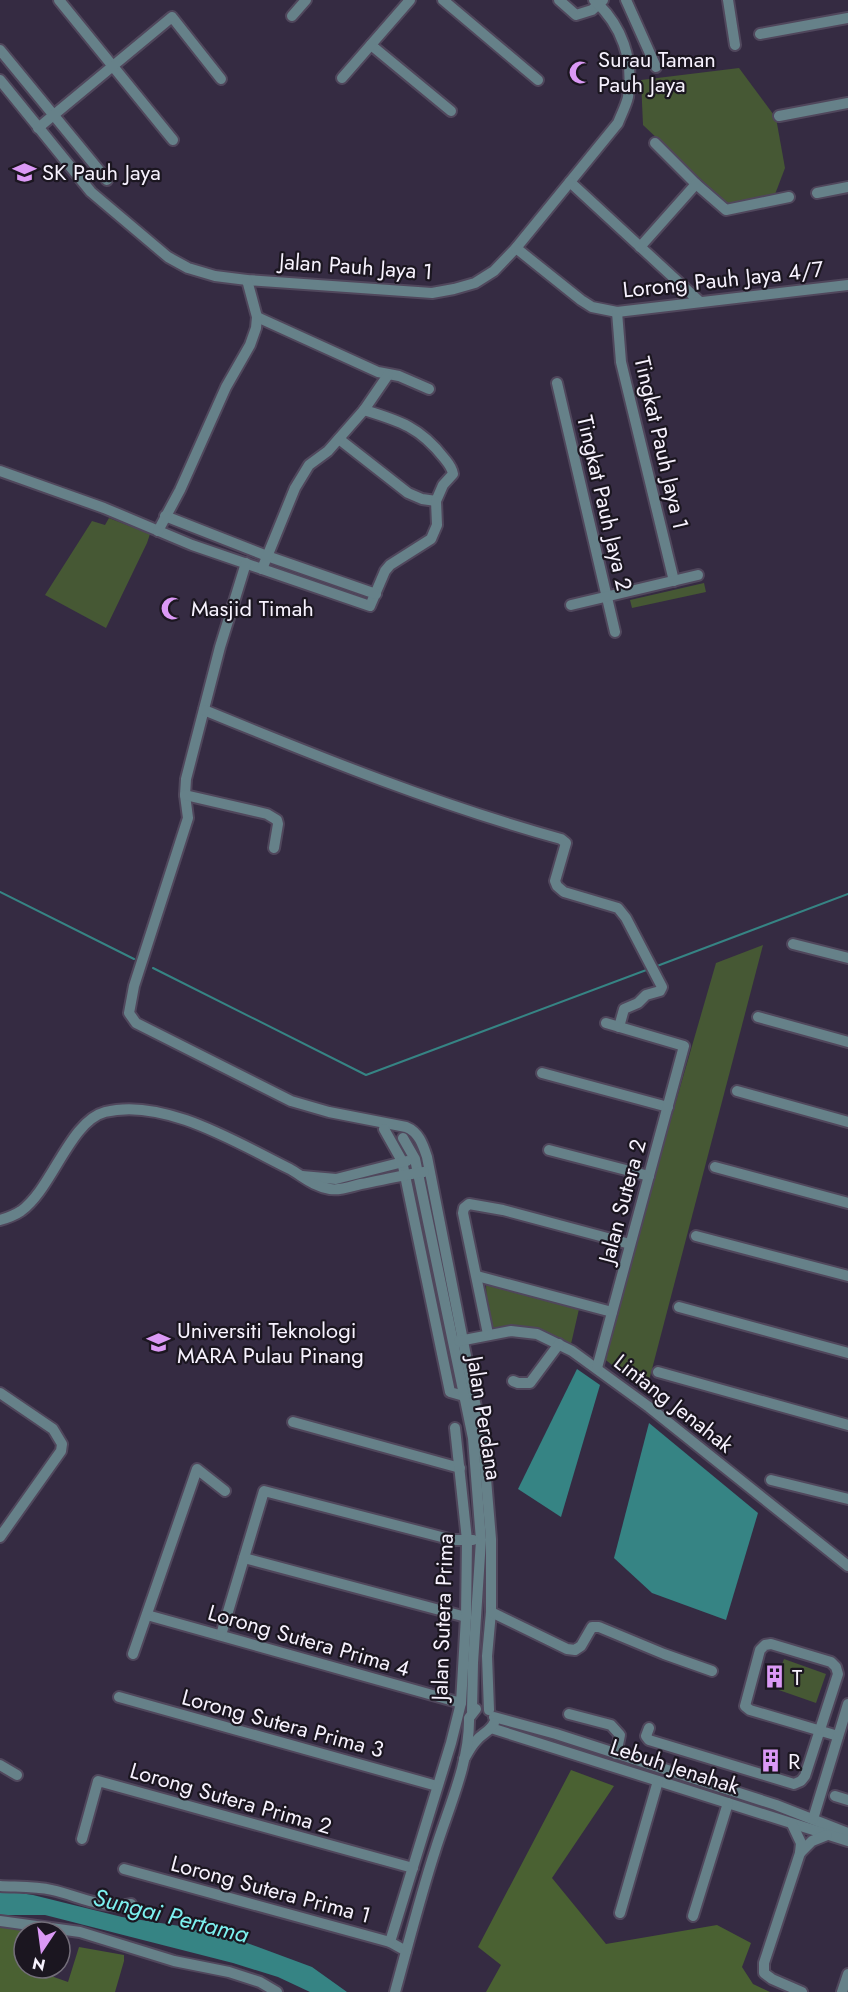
<svg xmlns="http://www.w3.org/2000/svg" width="848" height="1992" viewBox="0 0 848 1992" font-family="Jost,sans-serif">
<style>
.green{fill:#465834}
.forest{fill:#4a6132}
.water{fill:#368484}
.lines{fill:none;stroke-linecap:round;stroke-linejoin:round}
.stream{stroke:#368484;stroke-width:2}
.minor-casing{stroke:#50475c;stroke-width:14}
.minor{stroke:#668189;stroke-width:10}
.labels{text-anchor:middle;stroke-width:4.5;stroke-linejoin:round;paint-order:stroke}
.poi-label{font-size:22px;fill:#f7f2fe;stroke:#1b1620;text-anchor:start}
.street-label{font-size:22px;fill:#f7f2fe;stroke:#1b1620}
.water-label{font-size:24px;font-style:italic;fill:#7df1f0;stroke:#1b1620}
</style>
<rect width="100%" height="100%" fill="#352b42"/>
<g class="green">
<path d="M739,68L776,118L785,168L774,197L727,204L643,125L641,80Z"/>
<path d="M109,518L150,534L147,543L106,628L45,595L92,521L105,525Z"/>
<path d="M704,583L706,592L632,608L630,600Z"/>
<path d="M763,945L646,1392L602,1357L716,963Z"/>
<path d="M486,1285L579,1309L571,1344L537,1334H488Z"/>
<path d="M784,1659L826,1674L816,1703L773,1688Z"/>
</g>
<g class="forest">
<path d="M571,1770L614,1786L552,1878L606,1944L717,1925L751,1943L742,1967L753,1984L770,1992H486L501,1965L478,1947Z"/>
<path d="M0,1926L45,1932H24V1968H52L51,1976L68,1982L79,1947L124,1955V1961L115,1992H0Z"/>
</g>
<g class="water">
<path d="M577,1369L600,1385L561,1517L518,1489Z"/>
<path d="M649,1423L758,1513L726,1620L652,1593L614,1558Z"/>
<path d="M0,1890L33,1895L122,1917L186,1927L247,1943L312,1967L347,1992H310L278,1977L233,1963L45,1915H0Z"/>
</g>
<g class="lines">
<g class="stream">
<path d="M0,892L134,959"/>
<path d="M657,966L848,894"/>
<path d="M153,968L366,1075L649,969"/>
</g>
<defs>
<g id="minor">
<path d="M59,0L173,140"/>
<path d="M443,0L538,80"/>
<path d="M559,0L576,15L592,10L603,0"/>
<path d="M626,0L656,67"/>
<path d="M728,0L735,45"/>
<path d="M292,16L306,0"/>
<path d="M760,34L848,18"/>
<path d="M371,45L451,111"/>
<path d="M0,50L107,180"/>
<path d="M342,78L410,0"/>
<path d="M0,80L91,192L168,257L188,268L215,276L247,280L432,293L454,289L475,283L494,271L516,248L618,123C621,115 626,106 628,97C634,60 622,25 594,0"/>
<path d="M779,116L848,103"/>
<path d="M38,128L172,17L221,79"/>
<path d="M655,143L696,184L726,210L789,197"/>
<path d="M570,182L700,302"/>
<path d="M817,193L848,187"/>
<path d="M640,247L696,184"/>
<path d="M516,248L581,300L592,307L617,312L848,285"/>
<path d="M617,312L621,362L674,581"/>
<path d="M257,317L378,372L399,376L429,389"/>
<path d="M557,383L615,632"/>
<path d="M339,439L408,493L422,499L436,501"/>
<path d="M0,471L104,508L192,545L370,606L385,571L390,565L431,539L437,525L436,501L443,485L453,474C452,467 448,463 444,458C420,427 400,421 364,410"/>
<path d="M165,516L267,556L376,594"/>
<path d="M158,531L180,490L226,387L250,345L256,328L257,317L247,280"/>
<path d="M246,563L220,647L186,779L185,795L188,818L134,986L129,1013L136,1023L291,1101L329,1112L406,1127C419,1132 423,1145 427,1157L483,1443L491,1539V1612L487,1656L489,1710"/>
<path d="M262,569L295,488L309,465L328,451L364,410L388,375"/>
<path d="M571,605L698,575"/>
<path d="M204,710C321,758 438,805 561,839L566,843L555,881L557,886L564,892L618,908L626,918L662,987L660,991L646,995L638,1003L624,1009L619,1027"/>
<path d="M185,795L267,814L277,820L278,824L274,848"/>
<path d="M793,944L848,958"/>
<path d="M758,1017L848,1042"/>
<path d="M542,1073L668,1107"/>
<path d="M737,1091L848,1122"/>
<path d="M384,1129L402,1161L450,1392L464,1396"/>
<path d="M403,1138L415,1159L473,1438L481,1540L473,1663L472,1711"/>
<path d="M549,1150L649,1176"/>
<path d="M715,1167L848,1203"/>
<path d="M302,1176L336,1179L407,1161"/>
<path d="M0,1220C7,1218 15,1215 21,1211C52,1189 70,1121 105,1112C164,1097 239,1144 290,1169C304,1177 313,1186 330,1189C340,1191 352,1186 361,1184C382,1180 403,1175 424,1172"/>
<path d="M696,1236L848,1276"/>
<path d="M477,1276L612,1312"/>
<path d="M679,1307L848,1353"/>
<path d="M488,1334L463,1213L464,1208L469,1204L503,1210L630,1244"/>
<path d="M459,1341L511,1331L537,1334L572,1351L649,1407L848,1566"/>
<path d="M597,1368L684,1046L606,1023"/>
<path d="M658,1372L848,1425"/>
<path d="M513,1381L518,1383H530L559,1344"/>
<path d="M0,1393L53,1429L62,1444L61,1451L0,1537"/>
<path d="M293,1422L460,1468"/>
<path d="M771,1480L848,1499"/>
<path d="M244,1558L466,1617"/>
<path d="M491,1612L567,1649L575,1650L581,1646L592,1627H599L664,1654L712,1671"/>
<path d="M147,1615L461,1703"/>
<path d="M221,1635L264,1491L453,1540H473"/>
<path d="M133,1654L197,1469L225,1491"/>
<path d="M119,1697L437,1786"/>
<path d="M569,1714L611,1725L620,1735L616,1754"/>
<path d="M494,1717L556,1734L776,1805L848,1833"/>
<path d="M491,1728L848,1841"/>
<path d="M649,1728L646,1736L649,1740L794,1784L801,1781L805,1776L838,1674L836,1667L831,1662L771,1644L765,1645L760,1650L745,1706L750,1710L838,1736"/>
<path d="M464,1759C468,1753 471,1746 476,1741C482,1733 490,1732 494,1723"/>
<path d="M0,1765L17,1775"/>
<path d="M835,1796L848,1800"/>
<path d="M813,1819L848,1704"/>
<path d="M792,1824L801,1843L800,1853L764,1963V1973L772,1979L802,1992"/>
<path d="M82,1839L98,1781L413,1868"/>
<path d="M800,1853L812,1841L827,1835"/>
<path d="M124,1869L390,1942L406,1951"/>
<path d="M0,1886C17,1887 35,1886 52,1890C79,1896 103,1910 131,1904"/>
<path d="M620,1913L658,1781"/>
<path d="M693,1916L728,1803"/>
<path d="M0,1921L80,1932L174,1961L229,1972L260,1982L277,1992"/>
<path d="M390,1942L451,1743L461,1703L466,1617L467,1540L455,1428"/>
<path d="M395,1992C408,1945 420,1897 435,1851C448,1809 470,1762 469,1718L476,1709"/>
<path d="M842,1992L848,1974"/>
</g>
</defs>
<use href="#minor" class="minor-casing"/>
<use href="#minor" class="minor"/>
</g>
<defs>
<symbol id="mosque-bare" viewBox="-9 -9 18 18"><path d="M3.5-4.9A6 6 0 1 0 3.5 4.9A5 5 0 1 1 3.5-4.9Z" fill="#db99f5" stroke="#1b1620" stroke-width="2.5" paint-order="stroke"/></symbol>
<symbol id="school-bare" viewBox="-9 -9 18 18"><path d="M0-5L7-2L0 1L-7-2ZM-4 1L0 2.5L4 1V4Q0 6-4 4Z" fill="#db99f5" stroke="#1b1620" stroke-width="2.5" paint-order="stroke"/></symbol>
<symbol id="university-bare" viewBox="-9 -9 18 18"><path d="M0-5L7-2L0 1L-7-2ZM-4 1L0 2.5L4 1V4Q0 6-4 4Z" fill="#db99f5" stroke="#1b1620" stroke-width="2.5" paint-order="stroke"/></symbol>
<symbol id="building-bare" viewBox="-9 -9 18 18"><path d="M-4-6H4V6H1V3H-1V6H-4ZM-2.5-4.3h1.7v1.8h-1.7ZM.8-4.3h1.7v1.8H.8ZM-2.5-1h1.7V.8h-1.7ZM.8-1h1.7V.8H.8Z" fill="#db99f5" stroke="#1b1620" stroke-width="2.5" paint-order="stroke"/></symbol>
</defs>
<g fill-rule="evenodd">
<use href="#mosque-bare" x="564" y="56" width="33" height="33"/>
<use href="#school-bare" x="8" y="156" width="33" height="33"/>
<use href="#mosque-bare" x="156" y="592" width="33" height="33"/>
<use href="#university-bare" x="142" y="1326" width="33" height="33"/>
<use href="#building-bare" x="758" y="1660" width="33" height="33"/>
<use href="#building-bare" x="754" y="1744" width="33" height="33"/>
</g>
<g class="labels">
<g class="poi-label">
<text x="598" y="67">Surau Taman<tspan x="598" dy="25">Pauh Jaya</tspan></text>
<text x="42" y="180">SK Pauh Jaya</text>
<text x="191" y="616">Masjid Timah</text>
<text x="177" y="1338">Universiti Teknologi<tspan x="177" dy="25">MARA Pulau Pinang</tspan></text>
<text x="792" y="1685">T</text>
<text x="788" y="1769">R</text>
</g>
<g class="street-label">
<text transform="translate(356 266) rotate(4)" y="8">Jalan Pauh Jaya 1</text>
<text transform="translate(723 279) rotate(-6)" y="8">Lorong Pauh Jaya 4/7</text>
<text transform="translate(662 443) rotate(77)" y="8">Tingkat Pauh Jaya 1</text>
<text transform="translate(605 503) rotate(77)" y="8">Tingkat Pauh Jaya 2</text>
<text transform="translate(622 1201) rotate(-75)" y="8">Jalan Sutera 2</text>
<text transform="translate(674 1403) rotate(38)" y="8">Lintang Jenahak</text>
<text transform="translate(485 1418) rotate(81)" y="8">Jalan Perdana</text>
<text transform="translate(442 1617) rotate(-88)" y="8">Jalan Sutera Prima</text>
<text transform="translate(309 1640) rotate(16)" y="8">Lorong Sutera Prima 4</text>
<text transform="translate(283 1723) rotate(15)" y="8">Lorong Sutera Prima 3</text>
<text transform="translate(675 1766) rotate(18)" y="8">Lebuh Jenahak</text>
<text transform="translate(231 1798) rotate(16)" y="8">Lorong Sutera Prima 2</text>
<text transform="translate(271 1889) rotate(15)" y="8">Lorong Sutera Prima 1</text>
</g>
<g class="water-label">
<text transform="translate(171 1916) rotate(14)" y="8">Sungai Pertama</text>
</g>
</g>
<g transform="translate(42 1950) rotate(193)"><circle r="28" fill="#1b1620" stroke="#736e79" stroke-width="1.5"/>
<path d="M0-4.5L10 22L0 15L-10 22Z" fill="#db99f5"/>
<text y="-9" font-size="16" font-weight="bold" text-anchor="middle" fill="#f7f2fe">N</text>
</g>
</svg>
